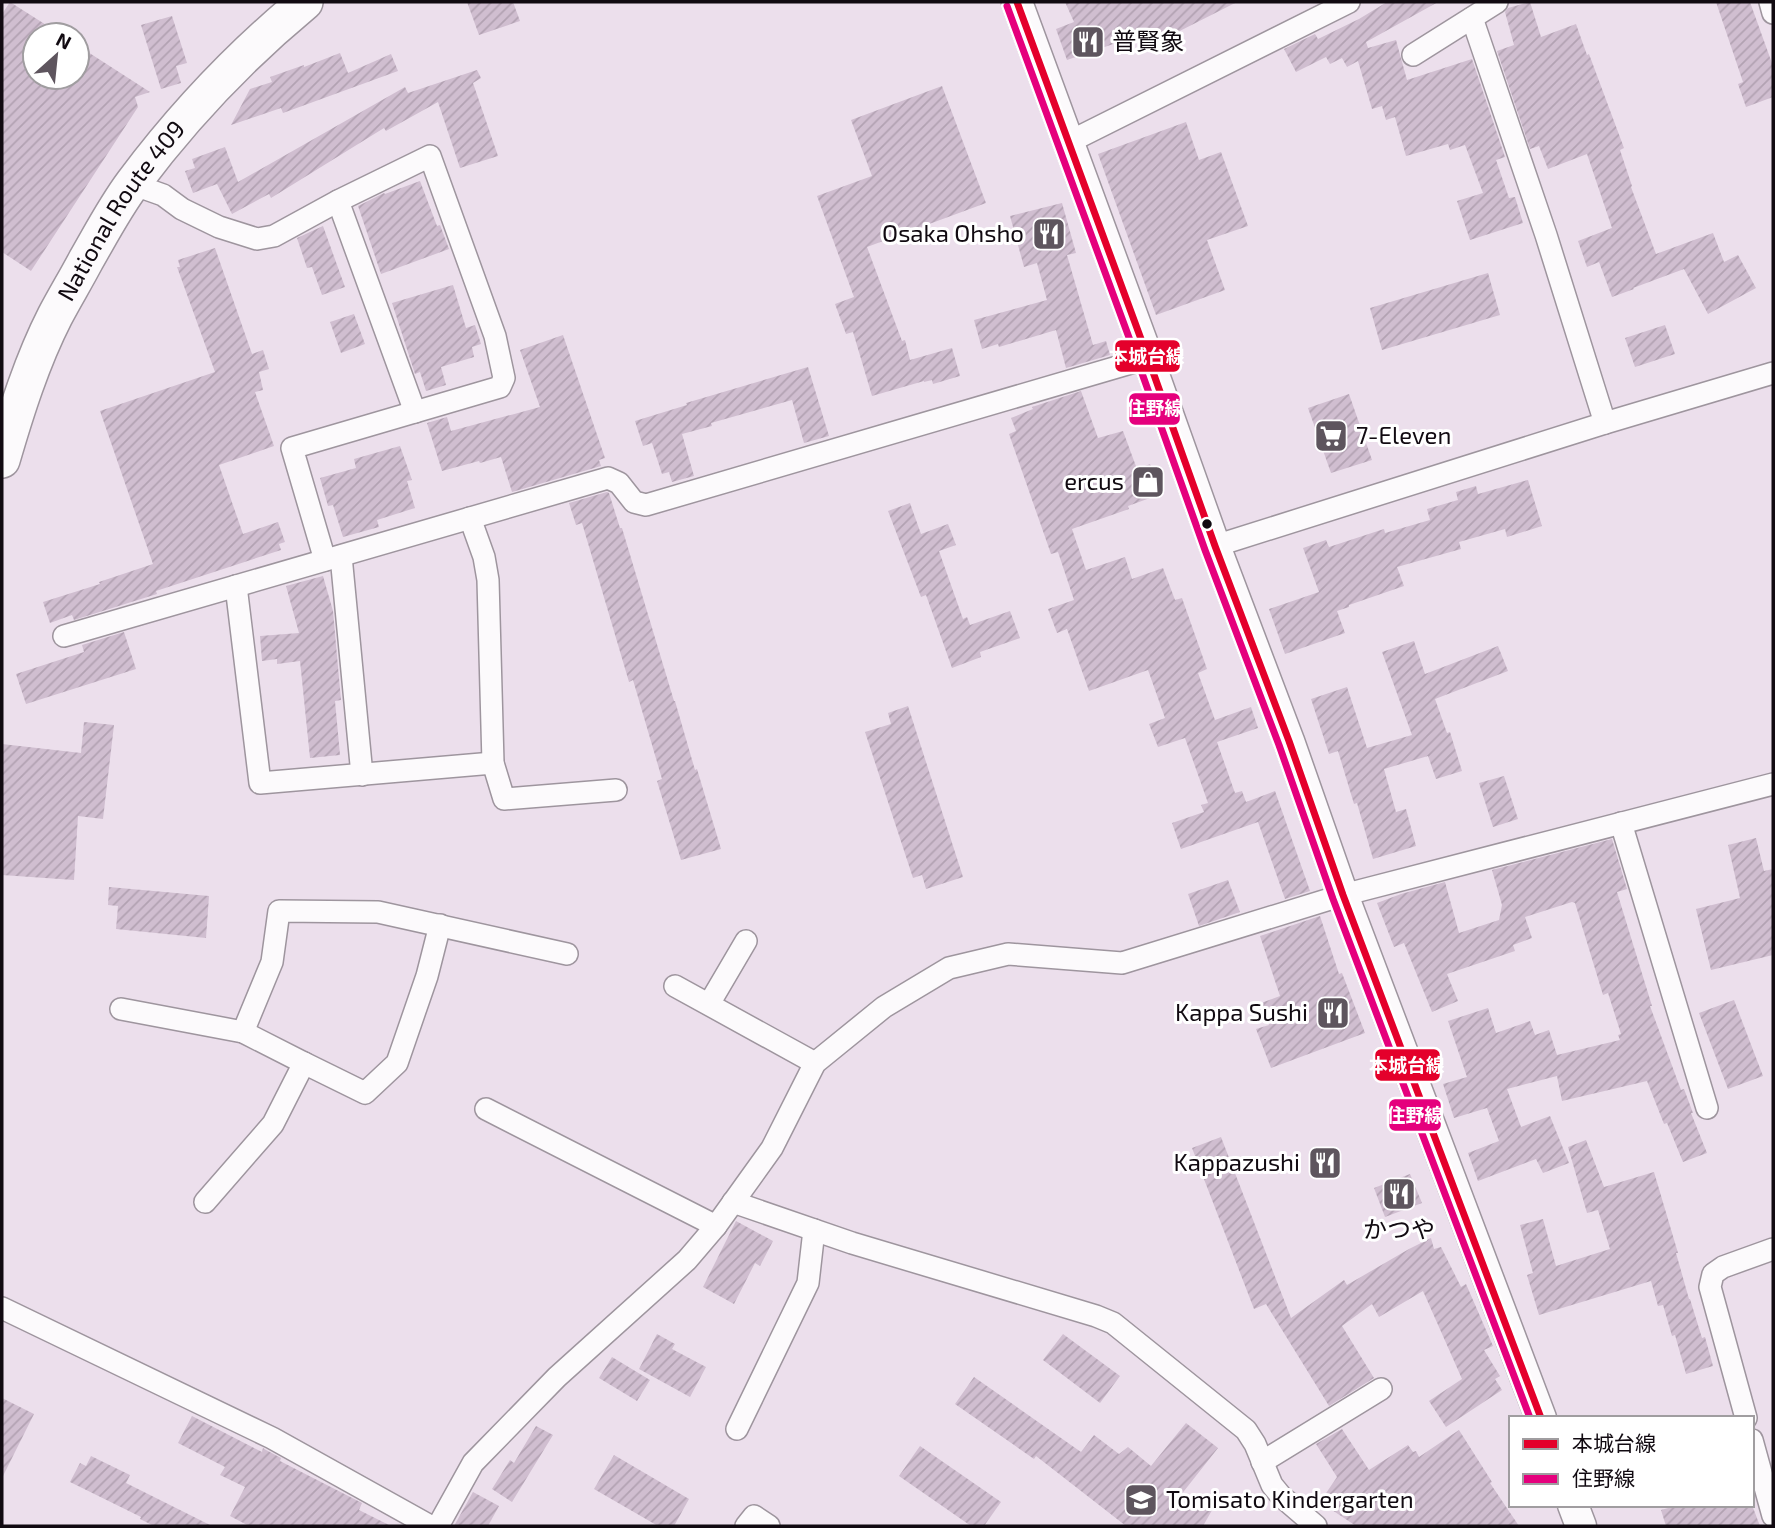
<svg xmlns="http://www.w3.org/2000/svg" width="1775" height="1528" viewBox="0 0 1775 1528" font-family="'Exo 2','Noto Sans JP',sans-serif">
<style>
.building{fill:url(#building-hatch)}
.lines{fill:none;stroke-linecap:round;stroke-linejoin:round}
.minor-casing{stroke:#9e959e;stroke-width:24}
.secondary-casing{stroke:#9e959e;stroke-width:33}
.trunk-casing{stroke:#9e959e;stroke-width:38}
.minor{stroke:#fcfafc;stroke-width:21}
.secondary{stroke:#fcfafc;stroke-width:30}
.trunk{stroke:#fcfafc;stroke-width:35}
.bus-1-casing{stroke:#fff;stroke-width:12}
.bus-2-casing{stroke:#fff;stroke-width:12}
.bus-1{stroke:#e4002b;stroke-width:7}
.bus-2{stroke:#e5007d;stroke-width:7}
.bus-dot{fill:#110a11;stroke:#fff;stroke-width:2.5}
.labels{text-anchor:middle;stroke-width:6;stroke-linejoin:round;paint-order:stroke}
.poi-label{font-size:24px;fill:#110a11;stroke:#fff;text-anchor:end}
.street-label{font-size:24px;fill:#110a11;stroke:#fff}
.line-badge{stroke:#fff;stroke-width:2.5}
.badge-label{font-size:19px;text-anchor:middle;font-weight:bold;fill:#fff}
</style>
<defs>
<pattern id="building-hatch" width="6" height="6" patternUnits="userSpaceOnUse" patternTransform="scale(1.75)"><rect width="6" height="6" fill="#d0bed0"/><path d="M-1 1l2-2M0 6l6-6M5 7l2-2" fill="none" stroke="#b2a2b2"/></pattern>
</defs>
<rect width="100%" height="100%" fill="#ecdfec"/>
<g class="building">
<path d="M10,2L62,35H35V77H77V45L150,92L135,97L138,107L31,271L2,252V14Z"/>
<path d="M467,2H513L520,21L479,35Z"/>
<path d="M1065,2H1237L1154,44L1148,32L1067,60L1056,29L1074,22Z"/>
<path d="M1387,2H1438L1366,42L1368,48L1396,40L1407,80L1472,59L1505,157L1496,160L1509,198L1515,197L1523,223L1470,240L1457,201L1483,193L1465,145L1450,150L1448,144L1406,156L1395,117L1386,120L1382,106L1372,109L1358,61L1347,67L1342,58L1330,64L1326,57L1296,72L1284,49L1315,34L1318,39L1359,19Z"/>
<path d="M1530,2L1541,37L1576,24L1587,55L1589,54L1624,148L1620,150L1632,186L1631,187L1656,254L1713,233L1724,262L1738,255L1756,288L1708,314L1684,269L1633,288L1634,289L1612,297L1599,262L1587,267L1578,241L1612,228L1587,154L1548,169L1539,146L1530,149L1497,51L1514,45L1505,12L1508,8Z"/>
<path d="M1716,2H1750L1773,66V97L1746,107L1738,84L1743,82Z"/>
<path d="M172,16L187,63L176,66L181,83L161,89L141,25Z"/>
<path d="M340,53L348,73L391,54L398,71L283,113L281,108L231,125L250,89L272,82L270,77L304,65V67Z"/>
<path d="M477,70L481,78L473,83L498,156L460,168L438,102L386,131L384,128L271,198L269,194L232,214L217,184L193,193L185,171L195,168L192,159L225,147L238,182L405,87L408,93Z"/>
<path d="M942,86L986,203L867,247L902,341L905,340L910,360L952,348L960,376L933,384L932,380L924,382V381L872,396L853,332L846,334L835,304L854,297L817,196L872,176L851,120Z"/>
<path d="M1186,122L1199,160L1221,152L1248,226L1207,240L1225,290L1156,315L1098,154Z"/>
<path d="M420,181L437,226L440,225L449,249L381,274L358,206L384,193L385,194Z"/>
<path d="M1062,203L1076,253L1067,255L1093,345L1106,341L1110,355L1066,368L1056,330L999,347L998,344L982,349L974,320L1047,300L1037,263L1024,267L1010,216Z"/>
<path d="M323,226L345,287L322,295L312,267L307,268L297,238Z"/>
<path d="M215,248L252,354L263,350L269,369L259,372L263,390L255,392L274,446L219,465L243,534L278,522L285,542L279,544L281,550L156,591L157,594L74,620L72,615L50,623L43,602L100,584L99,582L153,564L100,411L215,372L177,267H180L178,260Z"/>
<path d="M1488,273L1500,315L1382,350L1370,308Z"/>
<path d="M453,285L466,328L475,325L481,344L472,347L474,357L441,367L446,385L426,391L420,372L415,374L392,303Z"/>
<path d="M354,314L365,344L341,353L330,322Z"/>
<path d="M1665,325L1675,354L1635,367L1625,338Z"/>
<path d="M563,335L605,458L599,460L601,466L512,492L501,457L480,463L479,461L442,471L427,423L447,417L451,431L540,407L520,350Z"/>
<path d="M808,367L829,436L804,443L792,400L711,423L712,426L682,434L694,476L672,482L669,472L662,474L652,443L643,446L635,421L687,405L686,403Z"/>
<path d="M1081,391L1098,438L1123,431L1137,469L1150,464L1161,494L1128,506L1129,509L1072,529L1086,570L1125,557L1132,579L1163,568L1175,600L1182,598L1207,669L1198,673L1215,720L1251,707L1258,728L1217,742L1235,793L1242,791L1246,802L1275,791L1310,891L1285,899L1258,822L1181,849L1172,823L1204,812L1201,805L1208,803L1185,738L1158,747L1149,724L1165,718L1148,670L1089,691L1067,629L1057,633L1048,609L1074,600L1058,552L1051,554L1009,434L1016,431L1011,418L1033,409L1032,407Z"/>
<path d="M1349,394L1372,460L1331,473L1308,408Z"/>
<path d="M400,446L412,480L407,481L415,508L377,520L379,527L343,537L333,505L328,506L320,478L356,468L354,459Z"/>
<path d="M1528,480L1542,526L1507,537L1505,529L1459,542L1461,549L1397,567L1404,586L1349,605V607L1337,611L1345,633L1285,654L1269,609L1319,592L1303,548L1326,540L1329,547L1384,529L1385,533L1430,520L1427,509L1458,500L1456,492L1476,486L1478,494Z"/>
<path d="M607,492L609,493L620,528H622L674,701H675L695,770L697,769L721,849L681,860L657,781L662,779L633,680L629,682L582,523L576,525L569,503Z"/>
<path d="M910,503L921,534L948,524L956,545L939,551L963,619L967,617L970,625L1010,611L1020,638L980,652L981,657L952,668L926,595L921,597L888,511Z"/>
<path d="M323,576L333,611L337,656L341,700L335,701L340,755L310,758L300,661L277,664V659L262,661L260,636L299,633L286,586Z"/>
<path d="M124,632L136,669L26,704L16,674L84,652L82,645Z"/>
<path d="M1414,641L1425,674L1498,646L1508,671L1435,699L1447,733L1450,732L1462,771L1436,779L1428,756L1384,769L1396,812L1406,809L1416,846L1373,859L1357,803L1354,804L1338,751L1329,754L1311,699L1347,687L1367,748L1412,735L1382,652Z"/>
<path d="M908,706L963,877L926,889L922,875L913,878L865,732L891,724L888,713Z"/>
<path d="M84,722L114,725L103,819L78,816L74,880L2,875V744L81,753Z"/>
<path d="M1504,776L1518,819L1493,827L1479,783Z"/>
<path d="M1756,838L1764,871L1773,869V955L1711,970L1696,909L1740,898L1728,845Z"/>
<path d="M1612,839L1627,889L1617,892L1652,1006H1650L1681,1090L1684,1089L1693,1113H1691L1707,1153L1683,1162L1667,1123L1664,1124L1647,1081L1562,1101L1557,1076L1507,1089L1521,1127L1550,1116L1569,1163L1543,1173L1536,1159L1478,1181L1468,1153L1499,1141L1487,1108L1454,1118L1443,1084L1467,1077L1448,1021L1488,1008L1496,1033L1530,1021L1535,1035L1549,1030L1557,1055L1620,1040L1618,1035L1621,1034L1608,993L1603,995L1575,903L1572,902L1525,917L1532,938L1513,945L1515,951L1447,974L1458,1001L1432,1012L1404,943L1394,947L1377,903L1401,894L1445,882L1459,933L1499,920L1502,905L1492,870Z"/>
<path d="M1228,880L1240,912L1199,926L1188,894Z"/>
<path d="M109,887L209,896L206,938L116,929L118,906L108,905Z"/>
<path d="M1320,916L1339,974L1342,973L1365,1033L1271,1068L1256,1029L1269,1025L1261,1003L1280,996L1260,936Z"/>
<path d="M1734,1000L1763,1076L1728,1089L1699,1013Z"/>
<path d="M1221,1137L1291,1318L1344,1280L1347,1285L1409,1249L1431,1238L1434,1249L1441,1247L1461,1287L1466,1284L1493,1346L1484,1350L1500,1376L1495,1379L1502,1390L1446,1427L1429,1401L1462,1379L1423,1291L1379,1317L1372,1304L1342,1326L1374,1378L1329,1406L1266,1304L1254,1309L1192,1148Z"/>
<path d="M1586,1140L1604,1187L1654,1172L1678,1253H1676L1689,1299H1690L1702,1338L1705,1337L1713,1366L1686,1374L1675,1335L1672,1336L1663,1305L1658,1306L1651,1281L1539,1315L1527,1275L1533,1273L1520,1225L1543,1219L1556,1266L1610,1249L1598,1210L1587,1213L1568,1147Z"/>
<path d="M1410,1174L1422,1203L1385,1217L1374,1188Z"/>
<path d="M736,1221L773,1241L760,1266L755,1263L734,1304L703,1287Z"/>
<path d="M657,1334L675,1344L672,1349L706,1367L690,1397L639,1369Z"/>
<path d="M1063,1334L1120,1376L1100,1403L1043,1360Z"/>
<path d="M612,1357L650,1380L637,1401L599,1378Z"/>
<path d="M974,1377L1081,1452L1094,1435L1119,1454L1128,1447L1151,1466L1186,1423L1218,1448L1173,1505H1215L1203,1526H1126L1036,1456L1034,1459L955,1404Z"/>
<path d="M2,1398L34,1414L2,1478Z"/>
<path d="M192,1416L262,1452L263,1448L266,1450L281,1458L280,1461L362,1503L359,1510L391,1526H249L230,1516L245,1487L220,1475L225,1467L178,1443Z"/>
<path d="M536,1426L553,1435L512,1502L492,1489L510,1460L514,1463Z"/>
<path d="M1342,1429L1369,1470L1408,1445L1413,1452L1416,1451L1419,1457L1459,1430L1492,1482L1490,1483L1519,1526H1356L1320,1502L1337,1477L1316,1444Z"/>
<path d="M920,1446L1001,1502L984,1526H971L899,1476Z"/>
<path d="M614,1455L689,1499L674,1526H658L594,1489Z"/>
<path d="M91,1456L130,1475L126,1483L212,1526H154L140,1519L141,1517L70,1482L80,1463L86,1466Z"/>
<path d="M473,1492L499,1506L488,1526H454Z"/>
<path d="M1679,1505H1752L1760,1526H1666L1661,1510Z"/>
</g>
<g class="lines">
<defs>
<g id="minor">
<path d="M1770,2L1773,13"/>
<path d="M1472,18L1546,235L1605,423"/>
<path d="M1413,55L1497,2"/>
<path d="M1069,142L1349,2"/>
<path d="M132,184L163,195L182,209L219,227L257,239L274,236L338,201L430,156L495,336L504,378L500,387L292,448L325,560"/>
<path d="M338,201L415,412"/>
<path d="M470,518L484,557L488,580L493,763L504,799L616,790"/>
<path d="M1215,546L1605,423L1773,373"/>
<path d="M341,556L362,775"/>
<path d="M236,586L260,783L493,763"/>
<path d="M64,636L608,478L619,483L634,502L646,505L1148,358"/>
<path d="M1621,823L1707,1108"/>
<path d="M675,986L815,1063"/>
<path d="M709,1004L746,941"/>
<path d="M121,1009L243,1032L304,1063"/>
<path d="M243,1032L272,962L279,911L378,912L567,954"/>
<path d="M486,1109L716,1226"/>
<path d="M205,1202L273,1124L304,1063L365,1093L397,1063L427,976L440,925"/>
<path d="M733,1202L852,1243L1096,1316L1113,1323L1246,1430L1255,1444L1272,1485L1281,1496L1316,1526"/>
<path d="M2,1308L272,1438L430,1526"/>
<path d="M1746,1418L1710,1287L1713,1274L1723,1267L1773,1249"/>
<path d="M737,1429L808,1283L814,1230"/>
<path d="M1752,1440L1773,1516"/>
<path d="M1262,1462L1381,1389"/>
<path d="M438,1526L473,1463L557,1377L687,1260L716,1226L772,1148L815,1063L884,1007L949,968L1008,954L1122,963L1343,895L1773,784"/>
<path d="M746,1526L754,1516L769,1526"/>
</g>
<g id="secondary">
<path d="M1017,2L1148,358L1215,546L1289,741L1343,895L1541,1418"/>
<path d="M1573,1505L1581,1526"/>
</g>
<g id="trunk">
<path id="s1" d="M2,460C16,412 32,361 55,316C65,297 76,279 86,260C101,234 115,207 133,183C183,116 241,55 305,2"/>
</g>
</defs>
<use href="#minor" class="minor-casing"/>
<use href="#secondary" class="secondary-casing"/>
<use href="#trunk" class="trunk-casing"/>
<use href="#minor" class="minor"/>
<use href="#secondary" class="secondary"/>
<use href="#trunk" class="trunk"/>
<defs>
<path id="bus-1" d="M1017,2L1148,358L1215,546L1289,741L1343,895L1541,1418"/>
<path id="bus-2" d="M1007,6L1138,362L1205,550L1279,745L1333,899L1530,1418"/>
</defs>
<use href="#bus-1" class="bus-1-casing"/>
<use href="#bus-2" class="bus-2-casing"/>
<use href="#bus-1" class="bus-1"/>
<use href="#bus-2" class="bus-2"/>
</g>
<defs>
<symbol id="restaurant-square" viewBox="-11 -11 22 22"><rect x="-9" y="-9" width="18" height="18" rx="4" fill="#5e555e" stroke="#fff"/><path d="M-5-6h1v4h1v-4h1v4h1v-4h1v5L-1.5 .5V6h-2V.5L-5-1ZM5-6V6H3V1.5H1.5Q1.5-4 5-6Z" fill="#fff"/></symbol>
<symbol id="supermarket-square" viewBox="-11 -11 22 22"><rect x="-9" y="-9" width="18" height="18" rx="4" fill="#5e555e" stroke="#fff"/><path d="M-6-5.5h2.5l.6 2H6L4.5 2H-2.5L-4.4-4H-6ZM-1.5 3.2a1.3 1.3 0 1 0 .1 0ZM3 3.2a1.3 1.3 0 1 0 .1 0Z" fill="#fff"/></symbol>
<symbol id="shop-square" viewBox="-11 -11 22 22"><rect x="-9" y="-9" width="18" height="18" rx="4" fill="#5e555e" stroke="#fff"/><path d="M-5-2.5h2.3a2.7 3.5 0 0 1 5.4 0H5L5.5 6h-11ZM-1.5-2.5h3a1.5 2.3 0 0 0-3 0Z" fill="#fff"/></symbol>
<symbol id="school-square" viewBox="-11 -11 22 22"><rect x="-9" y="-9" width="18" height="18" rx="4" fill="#5e555e" stroke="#fff"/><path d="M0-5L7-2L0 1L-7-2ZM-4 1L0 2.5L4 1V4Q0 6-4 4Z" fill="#fff"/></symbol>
</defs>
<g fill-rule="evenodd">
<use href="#restaurant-square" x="1069" y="23" width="38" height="38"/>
<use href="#restaurant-square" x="1030" y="215" width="38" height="38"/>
<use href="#supermarket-square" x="1312" y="417" width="38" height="38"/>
<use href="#shop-square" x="1129" y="463" width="38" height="38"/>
<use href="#restaurant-square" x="1314" y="994" width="38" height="38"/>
<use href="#restaurant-square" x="1306" y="1144" width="38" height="38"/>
<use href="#restaurant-square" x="1380" y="1175" width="38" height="38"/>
<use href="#school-square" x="1122" y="1481" width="38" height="38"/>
</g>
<circle class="bus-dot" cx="1207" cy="524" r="6"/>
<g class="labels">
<g class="poi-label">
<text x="1112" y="50" text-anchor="start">普賢象</text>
<text x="1024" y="242">Osaka Ohsho</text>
<text x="1356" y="444" text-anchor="start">7-Eleven</text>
<text x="1124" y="490">ercus</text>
<text x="1308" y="1021">Kappa Sushi</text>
<text x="1300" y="1171">Kappazushi</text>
<text x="1399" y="1238" text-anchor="middle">かつや</text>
<text x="1166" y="1508" text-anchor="start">Tomisato Kindergarten</text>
</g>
<g class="street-label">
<text dy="8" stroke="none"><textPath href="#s1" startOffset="278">National Route 409</textPath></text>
</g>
</g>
<g class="line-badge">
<rect x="1114" y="339" width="67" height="34" rx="7" fill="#e4002b"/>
<rect x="1128" y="392" width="53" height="34" rx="7" fill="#e5007d"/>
<rect x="1374" y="1048" width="67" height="34" rx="7" fill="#e4002b"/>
<rect x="1388" y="1098" width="54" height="34" rx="7" fill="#e5007d"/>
</g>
<g class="badge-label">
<text x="1147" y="363">本城台線</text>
<text x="1155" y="415">住野線</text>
<text x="1407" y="1072">本城台線</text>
<text x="1415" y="1122">住野線</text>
</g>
<rect width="1775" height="1528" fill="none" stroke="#110a11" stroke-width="7"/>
<rect x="1509" y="1416" width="245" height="91" fill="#ffffff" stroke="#a09da0" stroke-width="2"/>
<rect x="1523" y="1439" width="35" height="10" fill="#e4002b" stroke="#a09da0" stroke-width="2"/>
<text x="1572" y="1451" font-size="21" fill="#110a11">本城台線</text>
<rect x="1523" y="1474" width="35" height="10" fill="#e5007d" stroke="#a09da0" stroke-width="2"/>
<text x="1572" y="1486" font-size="21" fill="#110a11">住野線</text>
<g transform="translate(56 56) rotate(27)"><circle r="33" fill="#ffffff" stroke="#a09da0" stroke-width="2"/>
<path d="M0-5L12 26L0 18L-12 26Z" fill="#5e555e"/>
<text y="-10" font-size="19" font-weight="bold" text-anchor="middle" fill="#110a11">N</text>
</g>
</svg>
